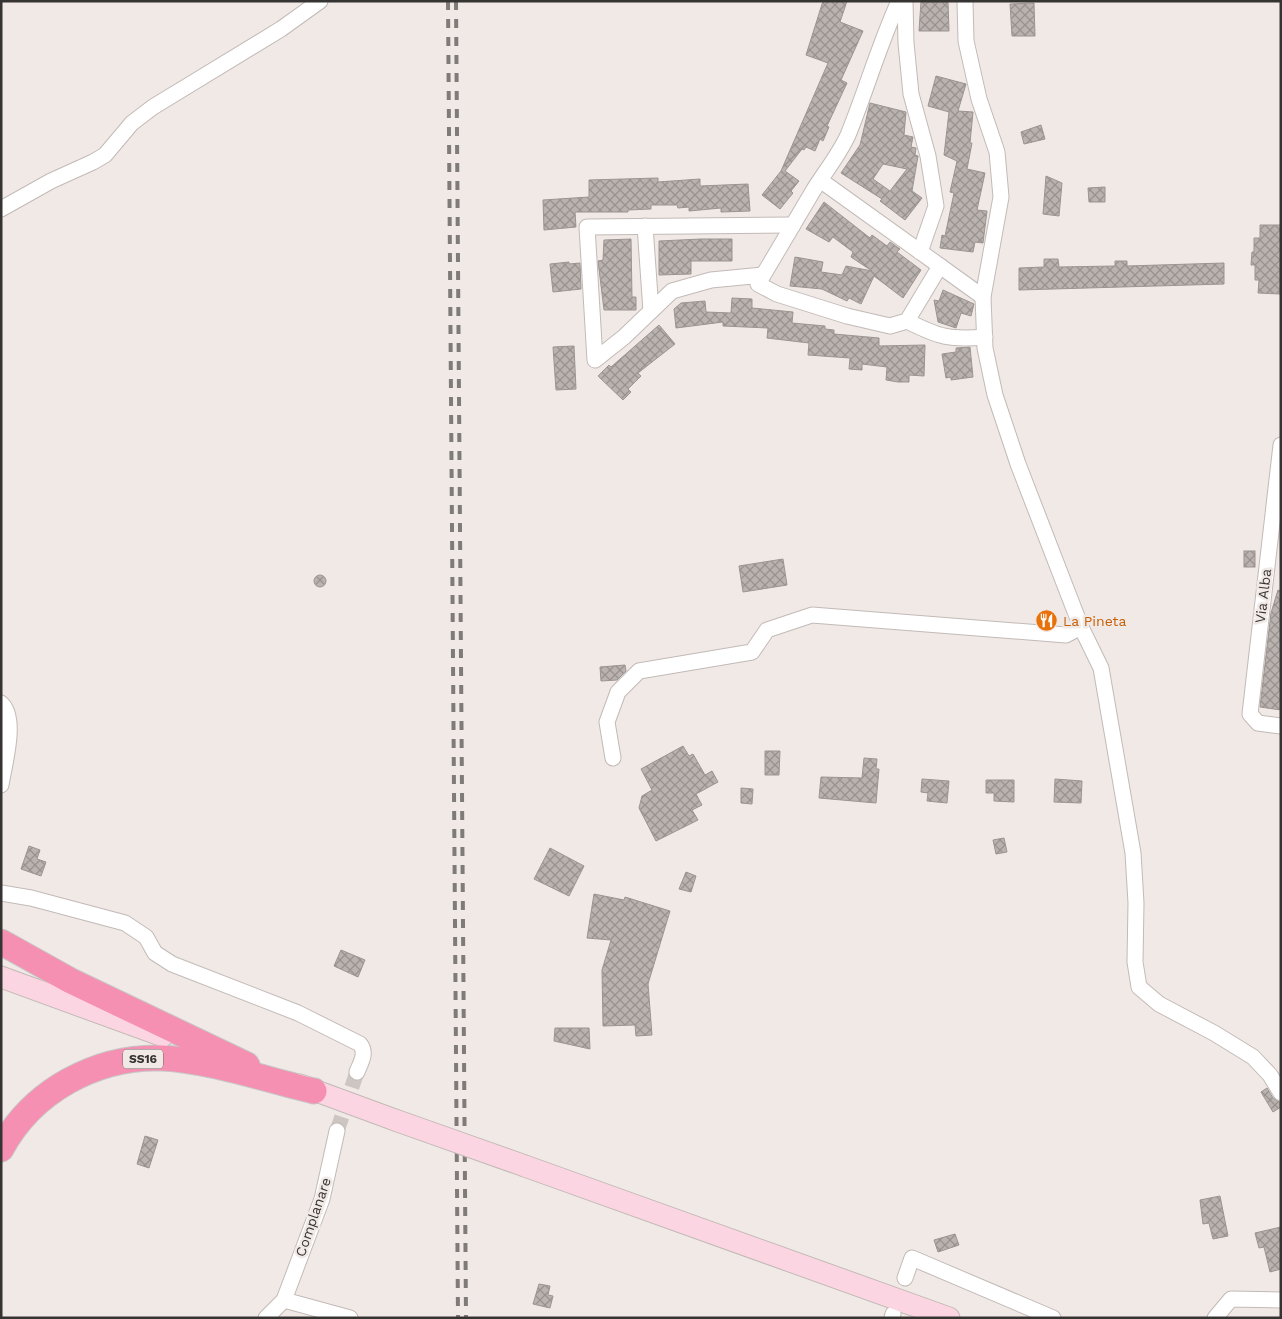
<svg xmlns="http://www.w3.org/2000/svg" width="1282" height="1319" viewBox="0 0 1282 1319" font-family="'Work Sans',sans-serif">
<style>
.building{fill:url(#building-cross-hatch);stroke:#9b9491;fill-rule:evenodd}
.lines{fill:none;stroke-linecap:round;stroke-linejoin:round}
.minor-tunnel{stroke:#ccc5c2;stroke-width:15;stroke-dasharray:15 8;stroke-linecap:butt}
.minor-casing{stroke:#c2bab7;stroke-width:17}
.secondary-casing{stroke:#c2bab7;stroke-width:23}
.trunk-casing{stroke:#c7c6c6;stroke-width:27}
.minor{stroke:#fff;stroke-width:15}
.secondary{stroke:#fcd5e2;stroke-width:21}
.trunk{stroke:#f690b3;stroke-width:25}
.rail{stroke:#7f7b79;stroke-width:4;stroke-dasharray:9 9;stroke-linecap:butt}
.secondary-bridge-casing{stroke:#c2bab7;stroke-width:23;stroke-linecap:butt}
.secondary-bridge{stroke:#fcd5e2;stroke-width:21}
.labels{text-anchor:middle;stroke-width:5;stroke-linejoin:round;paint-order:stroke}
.shield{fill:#f1e9e6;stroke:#6e6a68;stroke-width:1}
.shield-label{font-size:12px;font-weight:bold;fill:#363432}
.street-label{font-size:14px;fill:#363432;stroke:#f1e9e6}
.food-label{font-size:14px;fill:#c56008;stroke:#f1e9e6;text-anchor:start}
</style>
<defs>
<pattern id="building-cross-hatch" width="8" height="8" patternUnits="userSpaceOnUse" patternTransform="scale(1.25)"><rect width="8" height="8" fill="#bab2af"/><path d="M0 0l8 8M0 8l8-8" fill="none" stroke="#98928f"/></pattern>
</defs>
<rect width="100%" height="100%" fill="#f1e9e6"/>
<g class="building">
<path d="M823,1H847L840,22L863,31L841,80L847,83L827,126L829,127L823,141L820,139L815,151L806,147L804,150L802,149L785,171L799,181L791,191L793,193L780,209L762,195L781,171L828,63L806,55Z"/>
<path d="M921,2H948L949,31H919Z"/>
<path d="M1034,3L1035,36H1012L1010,4Z"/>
<path d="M936,76L966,84L958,111L973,112L970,143H972L967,169L985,173L977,210L987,211L983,243L975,242L973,252L940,248L942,235L945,236L954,193L950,192L957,161L944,155L949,112L928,106Z"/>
<path d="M870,103L906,112L904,135L913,137L911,147L916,148L915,155L918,156L912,191L922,198L905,220L880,201L882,199L841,173L860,145ZM883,164L907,169L890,191L873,179Z"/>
<path d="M1041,125L1045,139L1024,144L1021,132Z"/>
<path d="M1046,176L1062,183L1059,216L1043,214Z"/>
<path d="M658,178V182L700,179V186L748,184L750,211L721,212V208L689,211V207L678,208L677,205H651V209L628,210V212H575L576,227L544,230L543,200L589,197V180Z"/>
<path d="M1105,187V202H1089L1088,188Z"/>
<path d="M824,202L870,238L872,235L887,246L890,242L900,249L897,252L921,270L903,298L874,276L861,304L849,298L847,301L822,289L790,286L795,257L823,262L821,272L842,275L846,266L872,271L851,257L853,252L833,237L829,242L806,229Z"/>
<path d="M1260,225H1281L1280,294L1258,293L1259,280H1255V265H1251L1252,252H1254V238H1260Z"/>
<path d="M631,239L632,297H636V310H604L598,261L603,260L604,240Z"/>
<path d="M701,239H732V261H691V274L659,275V241Z"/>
<path d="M1044,259H1058L1059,267L1115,266V261H1127V266L1224,263V284L1019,290V268L1044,267Z"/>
<path d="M569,262V264L580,263L581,289L553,292L550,264Z"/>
<path d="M943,290L974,304L971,316L961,313L956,328L938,322L934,300L939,301Z"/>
<path d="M732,298L752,299V308L793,312L792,323L825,326V329L834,330V334L879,338V346L925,345L924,376L909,375V382H898L886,380L887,367L862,364V370L849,369L850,358L808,355L809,343L767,338L768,328L723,326V322L676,328L674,309L681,303L705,301L706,312L731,313Z"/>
<path d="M659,325L675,344L638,373L641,376L628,389L631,392L623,400L598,376L609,365L611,367Z"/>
<path d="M574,346L576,389L556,390L553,347Z"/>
<path d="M970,347L973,377L951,380V377L946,378L942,354L956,352V348Z"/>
<rect x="1244" y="551" width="11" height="16"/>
<path d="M783,559L787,585L743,592L739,566Z"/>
<circle cx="320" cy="581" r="6"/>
<path d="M1278,590L1281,591V710L1260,707L1271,613Z"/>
<path d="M625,665L626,671L617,680L601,681L600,667Z"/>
<path d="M683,746L689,756L693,754L705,775L712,771L718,782L696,794L702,805L692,810L698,820L656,841L639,808L642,796L652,790L641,769Z"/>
<path d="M765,751H780L779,775H765Z"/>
<path d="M864,758L877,759L876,769H879L876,803L819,798L821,777L862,778Z"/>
<path d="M922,779L949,781L947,803L927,801L928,793L921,792Z"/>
<path d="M1055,779L1082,781L1081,803L1054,802Z"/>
<path d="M986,780H1014V802L994,801V793H986Z"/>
<path d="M741,788L753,789L752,804L741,803Z"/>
<path d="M1004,838L1007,852L996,854L993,840Z"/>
<path d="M29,846L40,850L37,859L46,862L41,876L21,869Z"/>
<path d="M550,848L584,866L569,896L534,879Z"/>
<path d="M686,872L696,876L691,892L679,889Z"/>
<path d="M594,894L624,900L625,897L670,911L648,984L652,1035L636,1036L635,1025L603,1026L602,970L611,940L587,938Z"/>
<path d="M341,950L365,960L358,977L334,966Z"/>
<path d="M555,1028H589L590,1049L554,1041Z"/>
<path d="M1267,1088L1273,1098L1281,1103V1107L1273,1112L1261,1092Z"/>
<path d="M145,1136L158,1140L149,1168L137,1164Z"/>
<path d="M1220,1196L1228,1236L1213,1239L1209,1223L1203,1224L1200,1200Z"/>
<path d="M1281,1227V1269L1270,1272L1264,1247L1259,1248L1255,1233Z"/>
<path d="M955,1234L959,1245L938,1252L934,1240Z"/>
<path d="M539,1284L550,1286L548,1295L553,1296L550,1308L533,1304Z"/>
</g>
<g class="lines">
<path class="minor-tunnel" d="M337,1131L357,1072"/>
<defs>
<g id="minor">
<path d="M905,1L906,43L911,94L928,156L936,206L920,252"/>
<path d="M965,1L966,41L979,99L997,152L1001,197L983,297L985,348L995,395L1018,464L1081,627L1101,668L1133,853L1136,903L1135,962L1139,987L1159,1004L1214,1033L1253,1057L1270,1075L1281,1093"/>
<path d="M820,180L940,266L907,321L890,326L847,316L777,294L758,284L813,191C824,173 839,155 848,135C866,91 879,45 899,1"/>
<path d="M1,209L51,181L93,162L105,155L132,123L153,107L281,29L320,1"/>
<path d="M645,226L651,311"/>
<path d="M940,266L983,297"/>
<path d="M763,275L711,280L672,291L624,337L595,360L587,227L793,225"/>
<path d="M907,321C939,337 949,340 985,337"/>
<path d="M1281,445L1250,714L1258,723L1281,726"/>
<path d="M1,703C18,718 4,765 1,785"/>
<path d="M613,758L607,722L618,692L639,671L752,652L767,630L812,615L1066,635L1081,627"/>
<path d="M1,893L31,898L125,923L146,937L155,953L172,964L298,1013L360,1044C367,1053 361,1062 357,1072"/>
<path d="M905,1278L912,1258L1053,1318"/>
<path d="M284,1300L350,1318"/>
<path d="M266,1318L284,1300L322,1199L337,1131"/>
<path d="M892,1318L893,1314"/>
<path d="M1215,1318L1231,1299L1281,1300"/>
</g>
<g id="secondary">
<path d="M1,977L163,1036"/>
<path d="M300,1085L395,1120"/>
<path d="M525,1166L949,1318"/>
</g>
<g id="trunk">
<path d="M1,942L71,981L247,1065"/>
<path d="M1,1149C32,1091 96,1056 162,1058C208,1060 268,1080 314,1091"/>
</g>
</defs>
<use href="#minor" class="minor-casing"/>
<use href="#secondary" class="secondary-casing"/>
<use href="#trunk" class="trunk-casing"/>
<use href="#minor" class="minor"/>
<use href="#secondary" class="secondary"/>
<use href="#trunk" class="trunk"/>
<g class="rail">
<path d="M448,1L458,1318"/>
<path d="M456,1L466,1318"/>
</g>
<defs>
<path id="secondary-bridge" d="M395,1120L525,1166"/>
</defs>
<use href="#secondary-bridge" class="secondary-bridge-casing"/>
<use href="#secondary-bridge" class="secondary-bridge"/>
</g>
<defs>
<symbol id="restaurant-disc" viewBox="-11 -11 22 22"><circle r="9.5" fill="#e8710a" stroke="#f1e9e6"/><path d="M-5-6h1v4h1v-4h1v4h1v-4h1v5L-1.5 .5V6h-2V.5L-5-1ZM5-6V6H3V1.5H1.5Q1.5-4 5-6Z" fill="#fff"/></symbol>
</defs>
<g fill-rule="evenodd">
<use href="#restaurant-disc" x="1034" y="608" width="25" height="25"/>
</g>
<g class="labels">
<rect class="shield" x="123" y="1049.5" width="40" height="19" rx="4"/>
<g class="shield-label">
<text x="143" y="1063">SS16</text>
</g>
<g class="street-label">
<text transform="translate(1263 596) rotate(-83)" y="5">Via Alba</text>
<text transform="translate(313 1217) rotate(-71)" y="5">Complanare</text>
</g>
<g class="food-label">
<text x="1063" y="626">La Pineta</text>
</g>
</g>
<rect width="1282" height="1319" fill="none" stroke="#363432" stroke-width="5"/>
</svg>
